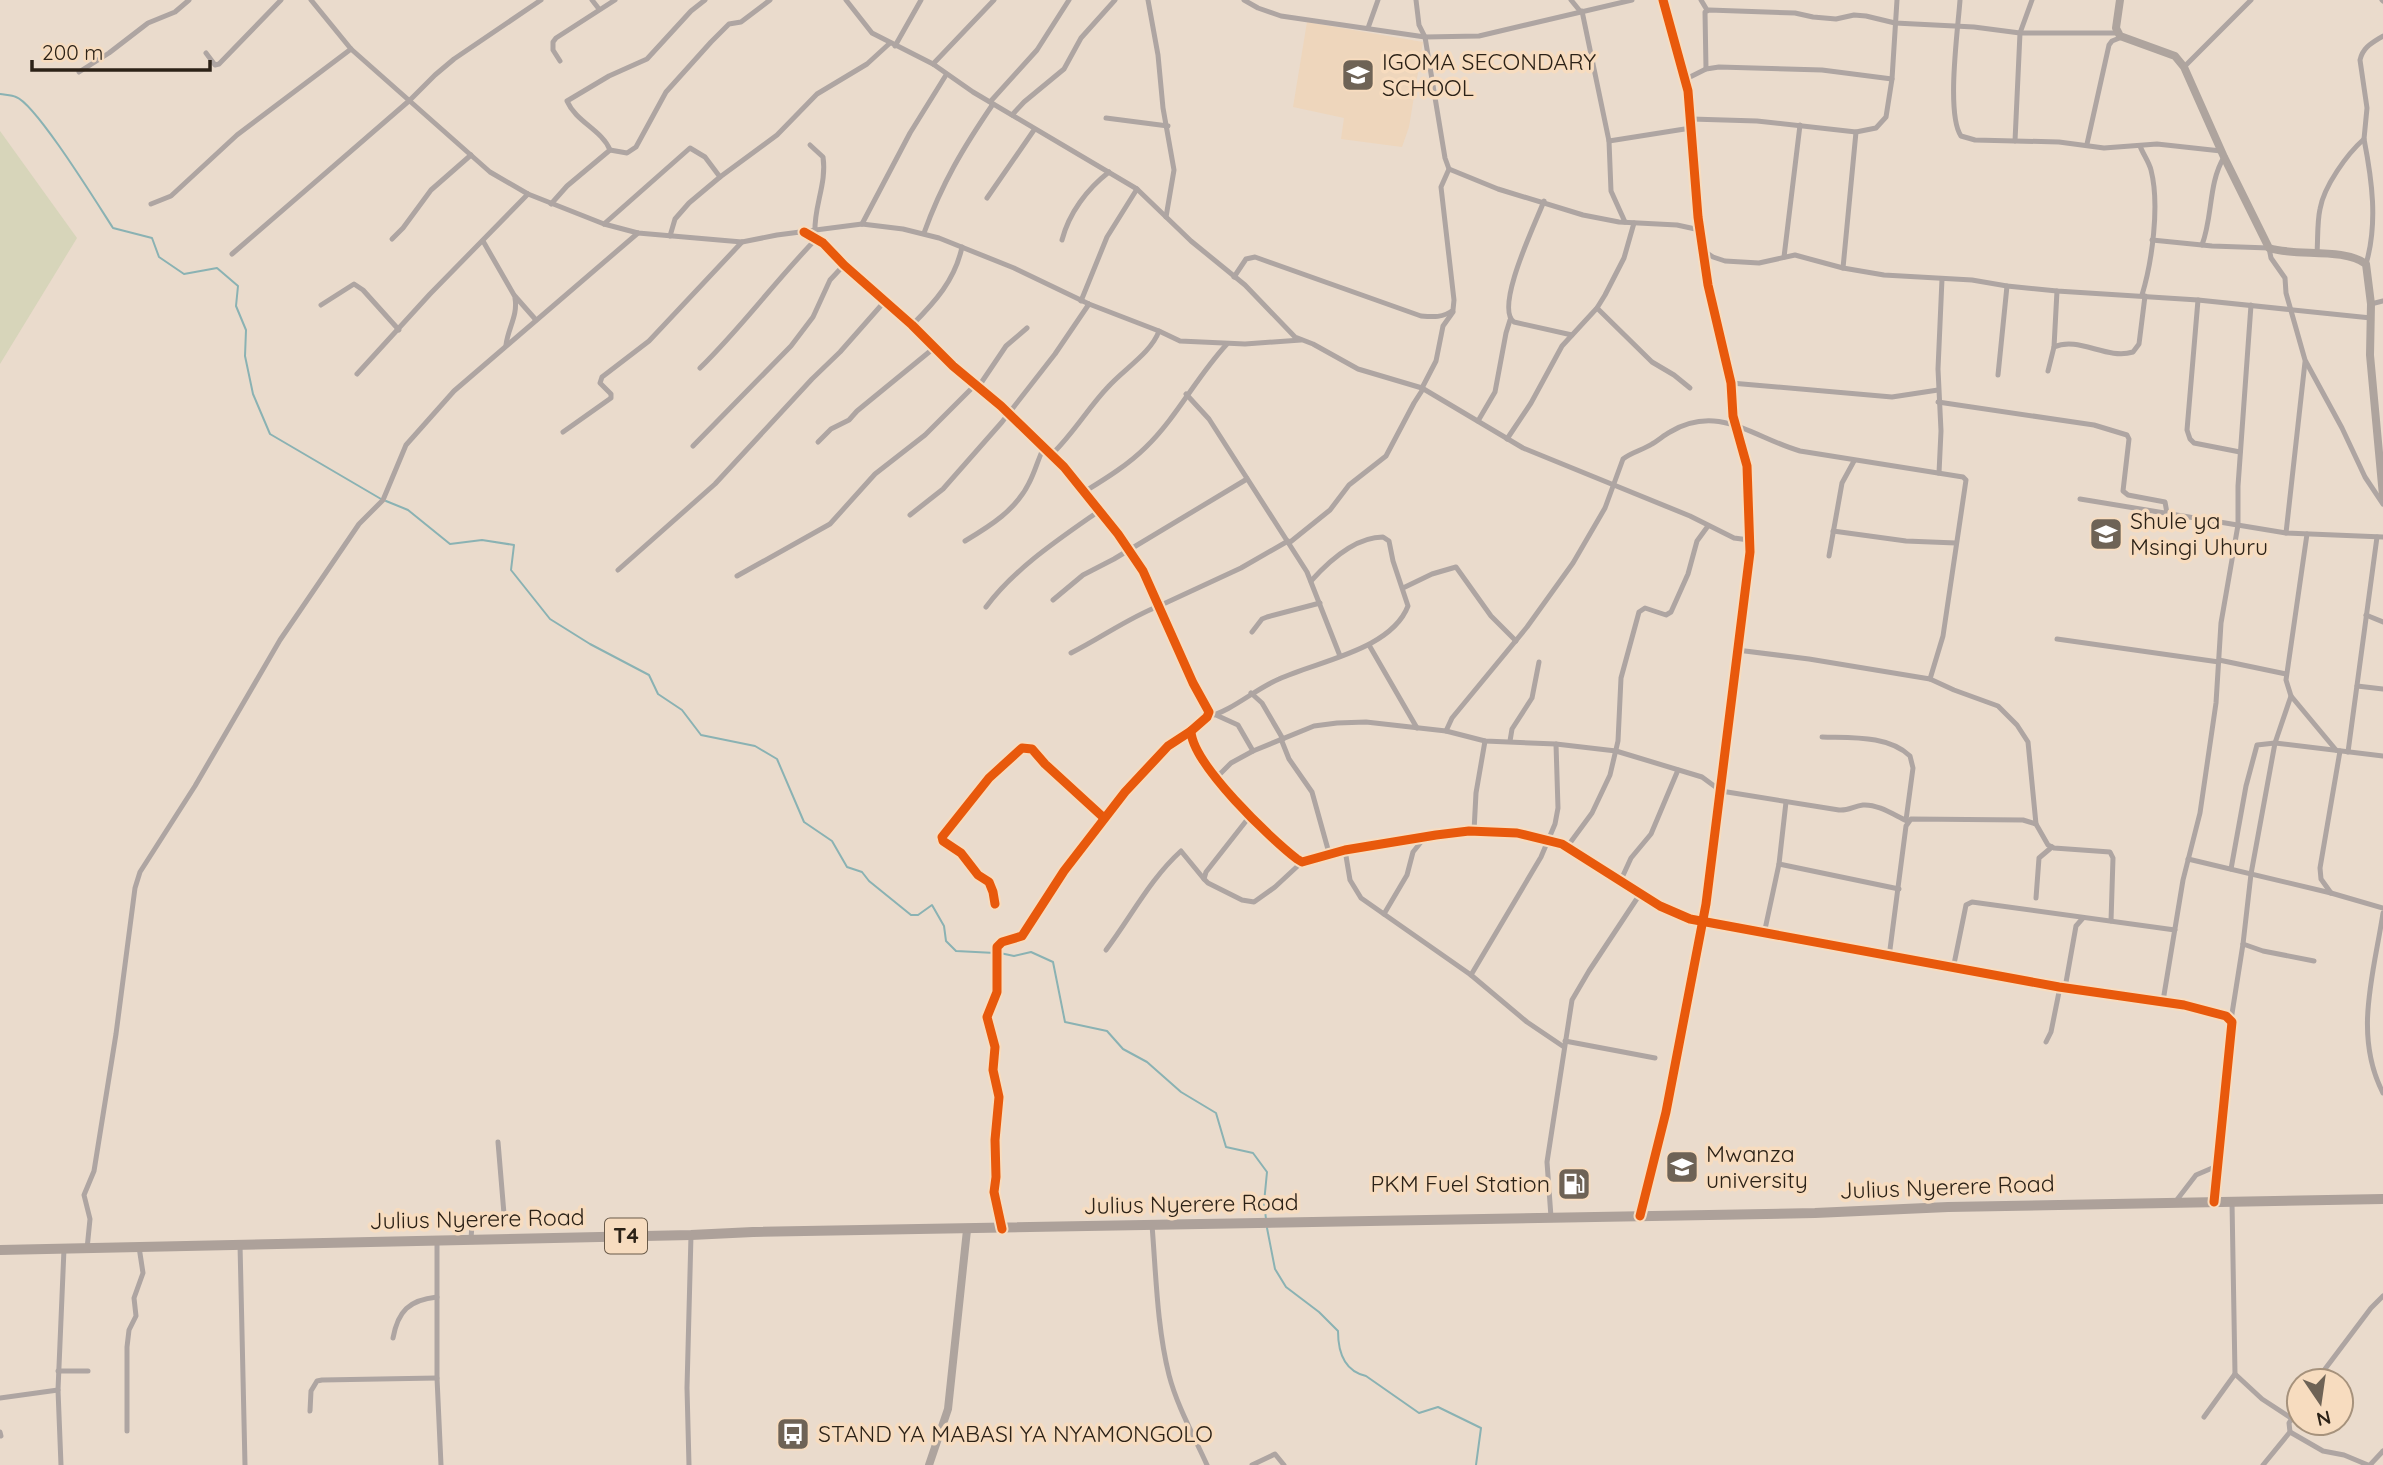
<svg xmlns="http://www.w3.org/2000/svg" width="2383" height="1465" viewBox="0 0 2383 1465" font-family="Quicksand,sans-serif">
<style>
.built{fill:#eed6bc}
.green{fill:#d7d5ba}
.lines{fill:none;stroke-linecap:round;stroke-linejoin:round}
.stream{stroke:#8ab2b3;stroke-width:2}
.street{stroke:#aea5a2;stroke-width:5}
.secondary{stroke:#aea49e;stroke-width:8}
.highway{stroke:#ada19a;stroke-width:10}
.cycleway-casing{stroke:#f7dcbf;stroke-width:13}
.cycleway{stroke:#e8590c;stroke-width:9}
.labels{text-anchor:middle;stroke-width:7;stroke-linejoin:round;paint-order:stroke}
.shield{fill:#f7dcbf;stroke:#695a49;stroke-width:2}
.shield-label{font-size:21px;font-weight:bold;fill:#2c2217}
.poi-label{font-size:23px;fill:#2c2217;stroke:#f7dcbf;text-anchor:start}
.street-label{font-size:23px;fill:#2c2217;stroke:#f7dcbf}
</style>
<rect width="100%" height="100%" fill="#eadbcc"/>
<path class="built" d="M1307,22L1423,42L1409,127L1402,147L1341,139L1344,118L1293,107Z"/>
<path class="green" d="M0,131L77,238L0,364Z"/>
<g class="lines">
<g class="stream">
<path d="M0,94C5,95 12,95 16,97C36,104 98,205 113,228L152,238L159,257L184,274L217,268L238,286L236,306L246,330L245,356L253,394L270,434L381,499"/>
<path d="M386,501L408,510L450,544L482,540L514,545L511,570L550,619L590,644L649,675L658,694L682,710L701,735L755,746L777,759L804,822L832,841L847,867L862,872L869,881L911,915H918L932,905L944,926L946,941L956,951L995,953"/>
<path d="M1000,953L1014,956L1031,952L1053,962L1065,1022L1107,1031L1123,1049L1147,1062L1181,1092L1216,1113L1226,1147L1253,1153L1267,1172L1264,1203L1266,1219"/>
<path d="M1267,1228L1275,1269L1286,1287L1319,1312L1338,1331C1338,1352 1344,1371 1366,1376L1419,1413L1438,1407L1481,1428L1476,1465"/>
</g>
<g class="street">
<path d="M311,0L351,49L490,172L528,194L604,224L638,233L742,242L777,235L862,224L903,229L939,238L1014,268L1089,304L1159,331L1180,341L1245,344L1301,340"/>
<path d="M592,0L599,9"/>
<path d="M846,0L872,33L933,64L973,92L1137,189L1191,241L1245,285L1295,337L1313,344L1358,369L1422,388L1523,448L1690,516L1734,538L1749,540"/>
<path d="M1148,0L1158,55L1163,108L1174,170L1166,217"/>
<path d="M1244,0L1258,8L1281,16L1425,37L1479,36L1632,0"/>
<path d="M1416,0L1419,25L1425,37L1445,158L1449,169L1498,189L1583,215L1619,222L1677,225L1700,230"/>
<path d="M1571,0L1580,11"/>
<path d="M1701,0L1707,10"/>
<path d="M1960,0C1958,29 1946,114 1961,136L1975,140L2059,142L2104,148L2157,144L2221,151"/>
<path d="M2382,0L2383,1"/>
<path d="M1582,11L1609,141L1691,128"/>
<path d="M1368,28L1378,0"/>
<path d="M895,46L921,0"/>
<path d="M206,53L215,65L219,64L281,0"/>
<path d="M560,61L553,50V42L556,38L615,0"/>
<path d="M933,64L994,0"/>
<path d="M2184,67L2251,0"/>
<path d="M1706,69L1705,12L1709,10L1795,13L1813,17L1836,19L1854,15L1866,16L1895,23L1974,27L2020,33H2117"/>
<path d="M79,72L109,53L148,23L175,12L189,0"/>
<path d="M1686,79L1706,69L1719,67L1822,70L1892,79"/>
<path d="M990,102L1037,50L1069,0"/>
<path d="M1012,115L1024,102L1064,69L1081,38L1115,0"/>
<path d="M1106,118L1168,126"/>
<path d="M1691,119L1757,121L1856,132L1876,128L1886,117L1892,79L1897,0"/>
<path d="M2364,139C2372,180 2378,223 2366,264"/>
<path d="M1609,141L1611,191L1625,222"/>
<path d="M2015,141L2020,33L2032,0"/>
<path d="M2087,144L2109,45L2112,41L2122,37"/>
<path d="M810,145L823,157C827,183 814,206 815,231"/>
<path d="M2140,146C2143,154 2149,162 2151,170C2160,205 2152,262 2142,295"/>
<path d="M610,150L627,153L636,147L666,92L711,42L729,24L741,22L770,0"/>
<path d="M987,198L1034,130"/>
<path d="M1544,201C1536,222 1494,308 1514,322L1572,335"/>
<path d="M151,204L171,196L237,135L351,49"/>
<path d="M551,204L567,186L610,150C602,130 576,122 567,101L609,76L647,59L691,11L705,0"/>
<path d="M604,224L690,148L705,157L720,177"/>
<path d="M862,224L910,133L946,75"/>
<path d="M804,232L823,243L844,265L912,325L953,366L1001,406L1064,467L1118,534L1143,571L1193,683L1209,712L1207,717L1191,731C1192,764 1271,839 1297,859L1302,862L1345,850L1436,835L1469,831L1517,833L1562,844L1660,906L1690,919L2059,987L2184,1005L2226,1016L2232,1022L2214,1202"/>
<path d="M924,233C942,183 963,148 993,104"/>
<path d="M670,236L675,219L689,203L720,177L777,135L817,94L867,64L890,43"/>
<path d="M392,239L403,228L431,190L471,155"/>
<path d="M1062,240C1069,213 1087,189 1109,172"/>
<path d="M2152,240L2212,246L2269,248L2271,258L2285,278L2286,293L2305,360L2342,428L2365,477L2383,504"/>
<path d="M483,241L514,295L536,320"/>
<path d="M2202,245C2213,216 2208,184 2224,157"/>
<path d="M1704,251L1713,257L1725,261L1759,263L1795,255L1843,268L1884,275L1972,280L2007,286L2057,291L2198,300L2371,318"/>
<path d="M2317,253C2318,239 2317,223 2320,209C2324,186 2347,154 2364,139L2367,108L2360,60C2363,47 2372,43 2383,36"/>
<path d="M232,254L410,100L435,75L454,59L541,0"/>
<path d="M1784,257L1800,125"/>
<path d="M1843,268L1856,132"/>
<path d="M1234,277L1246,259L1255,257L1421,316C1432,317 1444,318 1453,310L1454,300L1441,187L1449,169"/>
<path d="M2198,300L2187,430L2190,439L2194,443L2240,452"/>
<path d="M1081,301L1107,237L1137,189"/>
<path d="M2371,304L2383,301"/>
<path d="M321,305L354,284L363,290L399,330"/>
<path d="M1597,308L1652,362L1674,375L1690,388"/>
<path d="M912,325C935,302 955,280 962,247"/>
<path d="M506,345C508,328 518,316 515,298"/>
<path d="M2054,347L2057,291"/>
<path d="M700,368C742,327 776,280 817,238"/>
<path d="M2048,371L2054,347C2079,336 2106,360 2133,352L2139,344L2145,296"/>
<path d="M357,374L430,294L528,194"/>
<path d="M1998,375L2007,286"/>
<path d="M1731,383L1892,397L1938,390"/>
<path d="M979,386L1006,346L1027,328"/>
<path d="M1422,388L1436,361L1443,326L1453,312"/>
<path d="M1186,394L1209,419L1307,572L1340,656"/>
<path d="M1938,402L2094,425L2127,435L2129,439L2123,491L2128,495L2165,502L2167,513"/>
<path d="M1478,421L1495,392L1506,333L1510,320"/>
<path d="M563,432L611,398V394L600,383L602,377L649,341L742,242"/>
<path d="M1507,439L1531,403L1562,346L1597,308L1605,295L1624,258L1634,223"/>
<path d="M818,442L831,429L849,420L857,411L934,348"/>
<path d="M693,446L791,346L813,317L830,280L844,265"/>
<path d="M1052,454C1073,434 1088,408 1108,387C1124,369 1151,353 1159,331"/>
<path d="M1939,473L1941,431L1938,369L1942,279"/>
<path d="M1084,492C1105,479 1128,465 1146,447C1177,417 1197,376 1227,344"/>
<path d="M2080,499L2286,533L2383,537"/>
<path d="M910,515L943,489L1002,422L1055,354L1089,304"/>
<path d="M1833,531L1906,541L1956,543"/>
<path d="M2286,533L2305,362"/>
<path d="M2307,534L2286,680L2291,696L2336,750"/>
<path d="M965,541C990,526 1016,510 1029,483C1035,472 1038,459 1044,447"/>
<path d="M1289,543L1330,510L1349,485L1386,456L1414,403L1423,389"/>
<path d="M1829,556L1842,483L1854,461"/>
<path d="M618,570L715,484L812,379L840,352L885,301"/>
<path d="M737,576L830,524L875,474L925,435L976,384"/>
<path d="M1403,588L1432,574L1456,567L1491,616L1516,641"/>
<path d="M1053,600L1083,575L1114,559L1247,479"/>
<path d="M1159,606L1241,568L1288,541"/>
<path d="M986,607C1015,568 1059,539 1099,511"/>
<path d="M2366,615L2383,622"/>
<path d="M1252,632L1262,619L1267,617L1320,603"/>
<path d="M2057,639L2219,662"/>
<path d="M1369,645L1417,728"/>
<path d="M1737,650L1809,659L1930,679L1954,690L1998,706L2017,725L2028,742L2036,824"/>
<path d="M1071,653C1101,638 1128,618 1159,606"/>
<path d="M2219,660L2286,674"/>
<path d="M2357,686L2383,689"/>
<path d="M1251,693L1262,703L1283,739"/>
<path d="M1216,715L1238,725L1253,751"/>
<path d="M1207,717C1232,711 1255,689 1279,679C1318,661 1391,650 1408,606L1393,561L1389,541L1383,537C1355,537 1329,561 1311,581"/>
<path d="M1446,731L1452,718L1527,627L1573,563L1605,508L1623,459C1632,452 1643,450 1652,444C1659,440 1664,435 1670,432C1719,403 1754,438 1800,451L1963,477L1966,480L1943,636L1930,679"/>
<path d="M1822,737C1851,738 1888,735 1910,756L1913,768L1906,820"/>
<path d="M1281,739L1289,759L1312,792L1329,853"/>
<path d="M1510,741L1512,729L1532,698L1539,662"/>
<path d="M2348,752L2377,537"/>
<path d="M1217,777L1231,763L1253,751L1314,726L1337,723L1366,722L1446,731L1485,741L1556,744L1616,751L1702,777L1721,791L1839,810C1848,811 1854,806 1863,805C1878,804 1894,815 1907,821"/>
<path d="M1250,816L1206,872L1204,879L1208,883L1242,900L1254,902L1275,887L1302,862"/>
<path d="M1474,831L1476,793L1485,741"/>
<path d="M1567,847L1592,813L1610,775L1618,741L1621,678L1639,612L1645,608L1666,615L1671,612L1688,574L1697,541L1708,526"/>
<path d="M1345,850L1350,880L1361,898L1471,975L1527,1022L1564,1047"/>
<path d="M2188,859L2331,893L2383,908"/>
<path d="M1779,864L1899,889"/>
<path d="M2231,869L2246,786L2257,745L2275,743L2383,756"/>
<path d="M1620,882L1631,858L1651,834L1678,770"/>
<path d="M2331,893L2321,879L2320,868L2340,751"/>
<path d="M2036,898L2039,858L2052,847"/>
<path d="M995,904L993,892L989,882L978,875L961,853L943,841L942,837L989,778L1022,748L1032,749L1045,764L1104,818"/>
<path d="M2383,913C2374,973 2353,1035 2383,1093"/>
<path d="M1384,914L1407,875L1413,852L1425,837"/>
<path d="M1764,934L1779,864L1786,802"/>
<path d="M2243,944L2263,951L2314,961"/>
<path d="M1106,950C1131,917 1150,879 1181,851L1204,879"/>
<path d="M1889,957L1906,826L1911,819L2023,820L2036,824L2048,845L2054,848L2110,852L2113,858L2111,921"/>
<path d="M1953,969L1965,910L1966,905L1972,902L2175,930"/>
<path d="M1471,975L1541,857L1555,824L1558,808L1556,744"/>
<path d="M2065,988L2076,926L2083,918"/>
<path d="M2163,1001L2183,880L2200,813L2216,703L2221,623L2238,525V486L2251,305"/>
<path d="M2231,1020L2243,944L2251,874L2275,743L2291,696"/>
<path d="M1565,1041L1655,1058"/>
<path d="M2046,1042L2051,1032L2060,987"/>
<path d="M2176,1201L2196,1175L2217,1166"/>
<path d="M2232,1202L2235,1374L2262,1399L2291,1418"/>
<path d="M1640,1216L1666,1112L1706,904L1750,552L1747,466L1733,416L1731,383L1708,285L1698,217L1688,91L1663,0"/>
<path d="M1551,1217L1547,1162L1572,1000L1589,971L1640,894"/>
<path d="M1152,1225C1156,1274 1157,1327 1169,1375C1177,1406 1194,1436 1207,1465"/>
<path d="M1001,1226L994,1192L996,1177L995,1140L999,1097L993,1070L995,1047L987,1017L997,992V947L1002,942L1022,936L1064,871L1125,792L1168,746L1191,731"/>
<path d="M471,1239L472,1224L500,1218L504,1214L498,1142"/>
<path d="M437,1240V1378L441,1465"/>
<path d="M240,1244L245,1465"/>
<path d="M87,1249L90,1219L84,1195L94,1171L116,1034L135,888L140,872L195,786L280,640L359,524L383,500L406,445L454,391L638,233"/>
<path d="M393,1338C398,1311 409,1300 437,1297"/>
<path d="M58,1371H88"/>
<path d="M2316,1381L2371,1308L2383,1296"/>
<path d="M0,1398L58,1390"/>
<path d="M310,1411L311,1391L317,1381L322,1380L437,1378"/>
<path d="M2204,1417L2235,1374"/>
<path d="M127,1431V1347L129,1330L136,1316L134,1298L143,1273L139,1247"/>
<path d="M0,1432L1,1436"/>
<path d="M2290,1432L2323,1451L2344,1455L2368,1465"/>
<path d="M61,1465L58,1390L64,1249"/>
<path d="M689,1465L687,1388L691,1235"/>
<path d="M1252,1465L1275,1454L1284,1465"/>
<path d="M2263,1465L2290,1432L2289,1423L2299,1407"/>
<path d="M2370,1465L2383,1451"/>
</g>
<g class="secondary">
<path d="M2120,0L2116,28L2120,36L2175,56L2184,67L2224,157L2269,248C2296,257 2343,247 2366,264L2371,304L2370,355L2383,496"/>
<path d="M929,1465L948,1409L967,1230"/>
</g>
<path class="highway" d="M0,1250L691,1235L753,1232L1815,1213L1948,1207L2383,1199"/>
<defs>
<g id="cycleway">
<path d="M804,232L823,243L844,265L912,325L953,366L1001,406L1064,467L1118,534L1143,571L1193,683L1209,712L1207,717L1191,731C1192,764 1271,839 1297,859L1302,862L1345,850L1436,835L1469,831L1517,833L1562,844L1660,906L1690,919L2059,987L2184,1005L2226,1016L2232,1022L2214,1202"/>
<path d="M995,904L993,892L989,882L978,875L961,853L943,841L942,837L989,778L1022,748L1032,749L1045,764L1104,818"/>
<path d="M1640,1216L1666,1112L1706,904L1750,552L1747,466L1733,416L1731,383L1708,285L1698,217L1688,91L1663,0"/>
<path d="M1002,1229L994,1192L996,1177L995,1140L999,1097L993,1070L995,1047L987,1017L997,992V947L1002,942L1022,936L1064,871L1125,792L1168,746L1191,731"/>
</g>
</defs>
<use href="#cycleway" class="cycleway-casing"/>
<use href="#cycleway" class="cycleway"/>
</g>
<defs>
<symbol id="school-square" viewBox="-11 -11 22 22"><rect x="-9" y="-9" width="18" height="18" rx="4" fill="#6e6356" stroke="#f7dcbf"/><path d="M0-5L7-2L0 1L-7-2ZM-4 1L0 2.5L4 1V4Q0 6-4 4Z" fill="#fff"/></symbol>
<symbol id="university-square" viewBox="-11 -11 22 22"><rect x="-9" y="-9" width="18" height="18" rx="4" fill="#6e6356" stroke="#f7dcbf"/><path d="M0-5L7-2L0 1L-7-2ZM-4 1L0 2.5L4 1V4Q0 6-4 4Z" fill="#fff"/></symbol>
<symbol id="fuel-square" viewBox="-11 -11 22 22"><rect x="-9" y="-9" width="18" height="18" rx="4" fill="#6e6356" stroke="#f7dcbf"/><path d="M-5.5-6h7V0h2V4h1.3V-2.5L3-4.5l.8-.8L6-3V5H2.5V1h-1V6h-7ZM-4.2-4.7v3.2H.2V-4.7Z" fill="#fff"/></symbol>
<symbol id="bus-square" viewBox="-11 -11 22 22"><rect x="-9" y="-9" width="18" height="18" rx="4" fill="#6e6356" stroke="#f7dcbf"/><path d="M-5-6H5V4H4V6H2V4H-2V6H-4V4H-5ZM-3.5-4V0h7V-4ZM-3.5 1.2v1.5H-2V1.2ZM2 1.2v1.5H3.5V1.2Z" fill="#fff"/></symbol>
</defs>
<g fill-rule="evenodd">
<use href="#school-square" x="1339" y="56" width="38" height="38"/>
<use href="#school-square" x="2087" y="515" width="38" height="38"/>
<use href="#university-square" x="1663" y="1148" width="38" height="38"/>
<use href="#fuel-square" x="1555" y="1165" width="38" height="38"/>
<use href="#bus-square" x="774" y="1415" width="38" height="38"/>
</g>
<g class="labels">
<rect class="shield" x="605" y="1218.5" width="42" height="35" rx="5"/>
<g class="shield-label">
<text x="626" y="1243">T4</text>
</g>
<g class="poi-label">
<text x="1382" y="70">IGOMA SECONDARY<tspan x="1382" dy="26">SCHOOL</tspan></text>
<text x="2130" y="529">Shule ya<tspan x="2130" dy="26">Msingi Uhuru</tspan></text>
<text x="1706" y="1162">Mwanza<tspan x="1706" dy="26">university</tspan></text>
<text x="1550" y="1192" text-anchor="end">PKM Fuel Station</text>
<text x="818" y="1442">STAND YA MABASI YA NYAMONGOLO</text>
</g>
<g class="street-label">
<text transform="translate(1947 1187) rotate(-2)" y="8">Julius Nyerere Road</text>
<text transform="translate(1191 1204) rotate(-1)" y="8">Julius Nyerere Road</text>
<text transform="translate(477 1219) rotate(-1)" y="8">Julius Nyerere Road</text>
</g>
</g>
<g transform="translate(2320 1402) rotate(167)"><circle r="33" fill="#f7dcbf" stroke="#a6927c" stroke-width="2"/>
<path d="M0-5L12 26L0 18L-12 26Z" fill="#6e6356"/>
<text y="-10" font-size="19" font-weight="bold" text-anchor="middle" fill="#2c2217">N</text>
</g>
<path d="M32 60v10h178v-10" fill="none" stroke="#2c2217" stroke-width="3.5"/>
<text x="42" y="60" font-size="21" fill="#2c2217" stroke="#f7dcbf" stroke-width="5" paint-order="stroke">200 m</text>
</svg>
